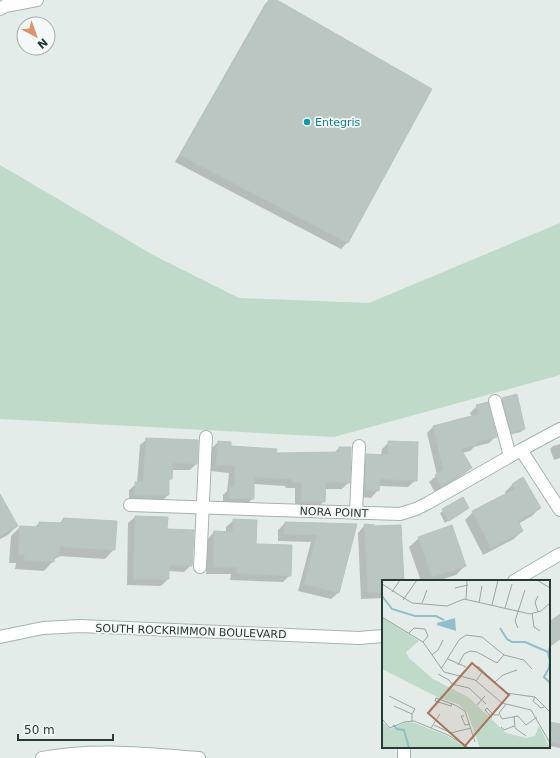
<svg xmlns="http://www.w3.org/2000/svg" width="560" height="758" viewBox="0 0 560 758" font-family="'DejaVu Sans',sans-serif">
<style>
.green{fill:#bfdac8}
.shadow{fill:#0003}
.building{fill:#b9c6c2;stroke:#b7c4c0}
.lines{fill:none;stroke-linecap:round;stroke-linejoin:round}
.street-casing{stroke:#a7b3b0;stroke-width:14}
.secondary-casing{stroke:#a3b6b1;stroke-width:14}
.street{stroke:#fff;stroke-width:12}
.secondary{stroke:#fff;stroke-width:12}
.culture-dot{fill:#0f9aa8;stroke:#f4f8f6;stroke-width:1.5}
.labels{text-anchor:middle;stroke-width:3.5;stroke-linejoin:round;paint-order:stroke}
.culture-label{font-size:11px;fill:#0d838f;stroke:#f4f8f6;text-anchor:start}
.street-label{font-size:11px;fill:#253b36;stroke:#f4f8f6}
.inset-river{fill:none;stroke:#92beca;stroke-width:2}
.inset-road{fill:none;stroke:#98a5a1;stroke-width:1}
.view{fill:#a9765c;fill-opacity:0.15;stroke:#a9765c;stroke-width:2}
.inset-edge{fill:none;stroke:#253b36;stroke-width:2}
</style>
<rect width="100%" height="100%" fill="#e4ece9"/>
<path class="green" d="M0,165L155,256L239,298L369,303L560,223V375L334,437L0,419Z"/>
<g class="shadow">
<path d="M269,0H275L430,89L347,243L341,249L175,162L265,4Z"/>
<path d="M502,399L524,429L521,432L508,435L499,402Z"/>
<path d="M477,406L496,436L489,443L474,447L470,451L462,453L471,468L464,474L435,492L429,482L437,475L427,433L433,427L472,417L470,413Z"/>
<path d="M147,439L196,464L190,470H172L171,479L168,482V495L161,502L129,501V490L137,483L140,445Z"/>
<path d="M218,442L230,447L275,455L334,453L339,448L349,482L342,489H324V501L317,508H295V488H286L285,486L253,484V498L246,505H223V495L227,491L229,473L210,471L211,449Z"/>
<path d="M389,442L416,480L408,487L379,486L378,490L371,498L359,497V463L367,456H381L382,449Z"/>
<path d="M560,444V458L554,460L550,449L553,446Z"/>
<path d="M523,478L540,508L532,516L518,524L522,531L514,539L483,555L465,520L473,512L506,495L505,492L512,485Z"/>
<path d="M0,496L17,526L8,535L0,539Z"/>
<path d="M462,499L468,508L445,523L440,513Z"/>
<path d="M135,517L166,530L191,565L184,572L168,571V579L161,586L127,585L128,523Z"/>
<path d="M63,519L114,549L105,559L58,556L44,571L15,569L16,563H9L11,536L20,527L34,528L39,523L59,524Z"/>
<path d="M234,520L255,545L290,575L283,582L230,580L231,574H206L207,540L214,532L226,533V527Z"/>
<path d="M285,523L355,525L338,593L331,599L298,591L311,542L278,541V530Z"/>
<path d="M365,525L403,581H383V598L361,599L358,533Z"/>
<path d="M419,538L465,566L456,575L437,581H421L409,547Z"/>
<path d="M549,723L560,725V748L549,746Z"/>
</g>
<g class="building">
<path d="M269,0H277L432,89L348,243L180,155Z"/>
<path d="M517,394L525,429L511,433L502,398Z"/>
<path d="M488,402L497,437L476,442L477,445L461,449L472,468L441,486L435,475L443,470L433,426L479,414L476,405Z"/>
<path d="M146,438L198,440L197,464L173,463L172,479H169V495H135V482H143Z"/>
<path d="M218,441L231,442V446L277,449L276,453L339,452V447H351L350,483L326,482L325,502L301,501L302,482H292V479L254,477V499L229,498L230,487H234L235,466L216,465Z"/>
<path d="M388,441L418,442L417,481L380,479L379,491L366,490V483H365L366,454L388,455Z"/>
<path d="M523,477L541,508L518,521L523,531L491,548L472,511L515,489L512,484Z"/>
<path d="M0,494L18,526L0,536Z"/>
<path d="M463,497L469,508L449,521L442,509Z"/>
<path d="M135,516L168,517L167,529L194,530L192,566L169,565V579H133Z"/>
<path d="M63,518L117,521L115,550L60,547L59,557H54V562L24,560L25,555L18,554L20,526L39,527V522L63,523Z"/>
<path d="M233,519L257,520L256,544L292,545L291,576L237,573V567H213L214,531L233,532Z"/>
<path d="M285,522L357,524L339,593L304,584L317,535L284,534Z"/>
<path d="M364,524L375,525L374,526L401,525L404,581H383V592L368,593Z"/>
<path d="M452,525L466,566L432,577L418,537Z"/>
<path d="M560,614V639L549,647V622Z"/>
<path d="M549,722L560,724V744L549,742Z"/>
</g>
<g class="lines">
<defs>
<g id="street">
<path d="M0,9L5,6L37,0"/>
<path d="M495,401L510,456"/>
<path d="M521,450L560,510"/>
<path d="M130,505L400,514L416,509L428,503L521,450L560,429"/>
<path d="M356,513L359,446"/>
<path d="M200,567L206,437"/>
<path d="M404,747V758"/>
<path d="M42,758C94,748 147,754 199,758"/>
</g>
<g id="secondary">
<path d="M514,581L560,554"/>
<path d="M0,637L43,628L80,626L359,638L383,636"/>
</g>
</defs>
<use href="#street" class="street-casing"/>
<use href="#secondary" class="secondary-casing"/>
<use href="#street" class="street"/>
<use href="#secondary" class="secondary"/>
</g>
<circle class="culture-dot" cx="307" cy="122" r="4"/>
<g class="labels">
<g class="culture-label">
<text x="315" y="126">Entegris</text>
</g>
<g class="street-label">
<text transform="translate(334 512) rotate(2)" y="4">NORA POINT</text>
<text transform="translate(191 631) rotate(2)" y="4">SOUTH ROCKRIMMON BOULEVARD</text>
</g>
</g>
<g transform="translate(382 580)">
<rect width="168" height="168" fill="#e4ece9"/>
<path d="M0,37L37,61L24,72L27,78L51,99L86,117L124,153L144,158L153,156L157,146L168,168H98L85,132L76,124L57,118L0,89ZM0,142L9,149L24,142L33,143L65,156L85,168H0Z" fill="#bfdac8"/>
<path d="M73,38L74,51L55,45V43Z" fill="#92beca"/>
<path class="inset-river" d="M0,16L10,29L33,36H54L62,40M118,48L125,59L130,62H143L166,72M168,67L166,73L168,81M168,81L167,88L162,97L168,103M11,145L15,149L22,150L27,168"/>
<path class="inset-road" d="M155,0L168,8M0,4L30,23L65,26L82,19L148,34L159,31L168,23M73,8L86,5M10,12L18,0M156,16L153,22L156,32M21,20L35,0M84,20L85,0M40,23L45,10M97,23L100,6M110,25L116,0M123,28L130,4M150,33L152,47L158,51M0,37L41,62L62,92L93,100L120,123L149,130L168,163M136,48L133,41L143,10M27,53L32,48L43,49L46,56L41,62M84,55L100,57L122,75L142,80L150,89M50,75L56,70L61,60M66,79L84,87M76,85L82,74L88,71L95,72L115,83L122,75M96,86L124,113L153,117L168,132M59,89L77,60L84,55M56,94L67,100L70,104L87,108L104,124M94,101L101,91M113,102L121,95L135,90M7,116L33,129L30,134V141M153,117L151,121L159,128L162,127M54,118L73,125L83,131L93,162M54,118L53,121L69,126L70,123M124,124L117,133L120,139L136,136L144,145L155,137M95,125L103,116M12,126L30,134M82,136H79L83,145L88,144M132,136L133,148L144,156M110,138L103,130L105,128L112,135H117M0,139L8,148L22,142L32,141L66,155L87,168M52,145L69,153L89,148M119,147L122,150L132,146M49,148L58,134"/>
<path class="view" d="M90,83L127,115L83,166L46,133Z"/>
<rect width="168" height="168" class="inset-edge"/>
</g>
<g transform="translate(36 36) rotate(139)"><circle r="19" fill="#f4f8f6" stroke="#a1aca9"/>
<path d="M0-3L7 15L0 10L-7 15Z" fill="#e1906c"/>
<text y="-6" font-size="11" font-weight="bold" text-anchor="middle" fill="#253b36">N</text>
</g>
<path d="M18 734v6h95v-6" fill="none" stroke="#253b36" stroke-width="2"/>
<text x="24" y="734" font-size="12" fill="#253b36" stroke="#f4f8f6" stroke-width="3" paint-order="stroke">50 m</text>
</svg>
